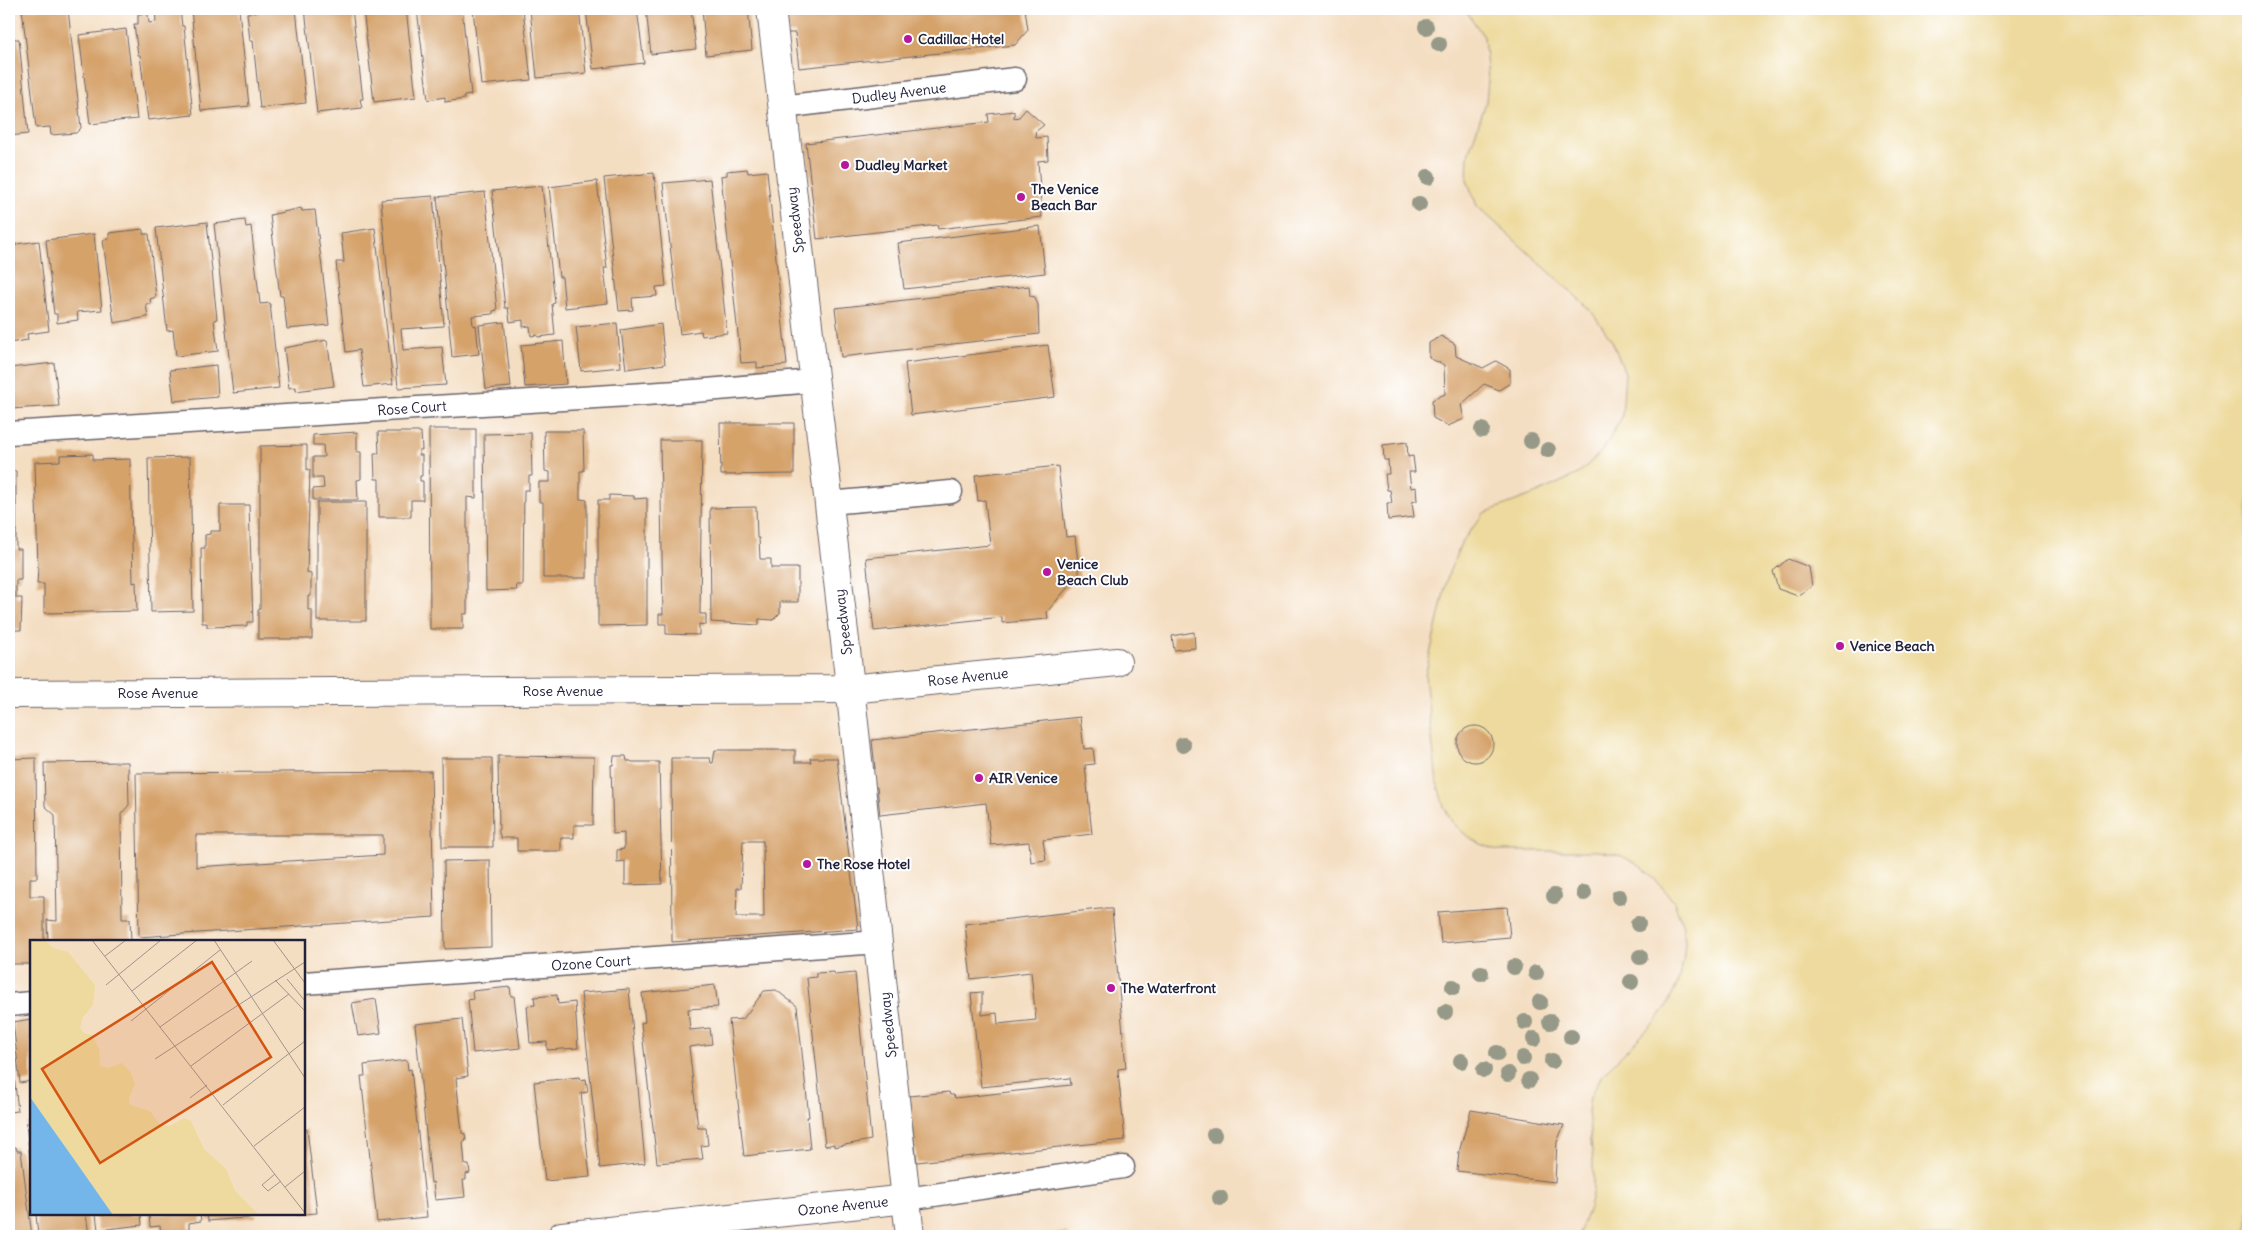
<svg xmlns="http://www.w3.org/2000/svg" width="2257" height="1245" viewBox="0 0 2257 1245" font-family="Delius,sans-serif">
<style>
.sand{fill:#eeda9e;stroke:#887e6c}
.building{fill:#d5a26a;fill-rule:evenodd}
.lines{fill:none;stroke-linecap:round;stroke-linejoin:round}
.service-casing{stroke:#6c646a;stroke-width:25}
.pedestrian-casing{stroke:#6c646a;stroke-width:30}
.minor-casing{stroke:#6c646a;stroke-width:30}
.service{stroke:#fff;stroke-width:22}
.pedestrian{stroke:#fff;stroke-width:28}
.minor{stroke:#fff;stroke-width:28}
.tree{fill:#969988}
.poi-dot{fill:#b5179e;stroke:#fff;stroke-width:2}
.labels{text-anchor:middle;stroke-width:4;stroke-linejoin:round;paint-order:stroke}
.poi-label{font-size:14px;font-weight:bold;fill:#22223b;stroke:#fff;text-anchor:start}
.street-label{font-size:14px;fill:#22223b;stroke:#fff}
.inset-road{fill:none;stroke:#a0938c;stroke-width:1}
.view{fill:#d45411;fill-opacity:0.15;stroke:#d45411;stroke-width:2.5}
.inset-edge{fill:none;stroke:#22223b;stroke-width:2.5}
</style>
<rect width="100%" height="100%" fill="#fff"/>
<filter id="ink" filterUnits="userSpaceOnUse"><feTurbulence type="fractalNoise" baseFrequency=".02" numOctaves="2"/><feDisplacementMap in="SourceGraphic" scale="10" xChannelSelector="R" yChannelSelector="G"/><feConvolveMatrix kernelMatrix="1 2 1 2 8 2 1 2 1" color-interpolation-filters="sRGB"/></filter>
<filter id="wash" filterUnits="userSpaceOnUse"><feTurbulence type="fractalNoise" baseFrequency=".0096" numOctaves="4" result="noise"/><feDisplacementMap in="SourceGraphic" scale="20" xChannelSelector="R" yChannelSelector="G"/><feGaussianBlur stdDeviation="1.12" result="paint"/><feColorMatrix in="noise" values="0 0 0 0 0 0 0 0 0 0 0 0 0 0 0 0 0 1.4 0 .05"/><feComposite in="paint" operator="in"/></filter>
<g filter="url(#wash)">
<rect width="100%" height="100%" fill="#f4dec2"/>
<path class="sand" d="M1465,9H2248V1236H1578L1589,1208L1593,1189V1161L1588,1111L1590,1097L1602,1075L1656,1021L1666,1007L1677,985L1683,962L1685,942L1682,923L1674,902L1657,881L1640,866L1622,856L1599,851H1498L1481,844L1466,835L1452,822L1444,806L1437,783L1425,676L1448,575L1461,543L1484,513L1537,493L1578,474L1602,451L1622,417L1625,373L1612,341L1589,308L1477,206L1467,180L1468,155L1486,102L1488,80L1484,37Z"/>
<g id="blocks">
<g class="building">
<path d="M22,9H68L81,128L76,133L51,135L50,127L36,128Z"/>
<path d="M155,9H180L182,26H184L193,115L148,120L140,55H138L134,24H138V14H148L149,23L156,22Z"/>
<path d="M191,9H239L249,106L201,111Z"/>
<path d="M279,9H296L306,103L260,108L253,41H250L247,13Z"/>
<path d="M305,9H352L363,99H360L362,108L317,113Z"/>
<path d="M363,9H406L416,97L374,102Z"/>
<path d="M417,9H462L471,95L464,96V99L445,102V97L428,100Z"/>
<path d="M473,9H523L531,80L481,85Z"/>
<path d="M530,9H579L586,73L537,78Z"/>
<path d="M586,9H637L644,63L593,69Z"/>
<path d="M646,9H691L696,49L651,54Z"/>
<path d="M702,9H748L752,50L706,55Z"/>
<path d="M793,9H1025L1028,30L1015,45L799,68L795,33H788L785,10Z"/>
<path d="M126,29L137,119L90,124L79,35Z"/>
<path d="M13,30L14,39H19L28,134L9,136V31Z"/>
<path d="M1026,109L1044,125L1035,132L1036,138L1047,137L1048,160L1038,161L1042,217L938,229L937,225L817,239L806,143L989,122L988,114L1014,111V118L1019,117Z"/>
<path d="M747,169L748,173L767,171L787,365L757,368V362L741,363L721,176L727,175V171Z"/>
<path d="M654,173L666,286L656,287L657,296L632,298L633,310L619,311L604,178Z"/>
<path d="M710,179L727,333L702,336L701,331L680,334L663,183Z"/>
<path d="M597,181L607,268H604L608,303L565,308L562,277H559L549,187Z"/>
<path d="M542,186L555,303L552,304L555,335L538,337L537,335L531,336L530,326L523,327V320L510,322L508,308H505L492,191Z"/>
<path d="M485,192L497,310L493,311V314L472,316L473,326L476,325L479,354L452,357L437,197Z"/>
<path d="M433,196L444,326L401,329L403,350L442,347L446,385L398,388L381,200Z"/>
<path d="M301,208L302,211L315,210L329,325L287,329L283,296H280L270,215Z"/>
<path d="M245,220L246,227L251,226L260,304L270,303L279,388L233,393L214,224Z"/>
<path d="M207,222L217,319L214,320L218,351L176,356L173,330L167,331L156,228Z"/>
<path d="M1040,226L1045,273L904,289L898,243Z"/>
<path d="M375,228L393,384L364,387L359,350L346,352L336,262H344L341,233Z"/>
<path d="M143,229V234H149L156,297L150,299L151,304H146L148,317L114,323L103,240L109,239V233Z"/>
<path d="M94,234L102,310L77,312L78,320L57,323V314H54L46,240Z"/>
<path d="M39,241L49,331L27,334L28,340L9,343V247L16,246V244Z"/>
<path d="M1029,286L1030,296L1035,297L1038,305L1039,334L841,357L835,308Z"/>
<path d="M504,322L511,387L486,389L479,325Z"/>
<path d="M617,323L621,367L581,371L576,327Z"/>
<path d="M661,324L665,364L626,369L621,330Z"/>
<path d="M1441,336L1455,344L1456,356L1483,368L1496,361L1510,369V383L1499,390L1484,384L1461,405L1464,419L1448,426L1433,418L1432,400L1445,394L1444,365L1429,358V343Z"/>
<path d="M327,340L334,386L296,391V387L289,388L284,348Z"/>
<path d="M563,341L566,384L525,387L521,345Z"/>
<path d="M1048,345L1055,397L911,415L905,363Z"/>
<path d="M54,363L59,406L10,409L9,368Z"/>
<path d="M216,365L218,397L174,401L170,370Z"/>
<path d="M720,423H794V474L721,475Z"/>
<path d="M429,429H476V498L467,497V614H463V629H430Z"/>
<path d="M544,431H583L584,471H580V499L587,500V578H543V502H539V482H550V472L545,471Z"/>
<path d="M357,432V452H361V479L357,480L358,500H313V489L324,488L323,478H313V457H324L323,445H313V435Z"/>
<path d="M378,432H421L422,450H419V455H422V476H420V481H423V500H411V517H379V479H375L374,453H379Z"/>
<path d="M531,433L532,476H529V490H524L523,585H516L517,590L486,591L484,434Z"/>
<path d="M660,440H702L700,614H706V625L699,624V635L666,634V624H659V614H663Z"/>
<path d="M1407,442L1408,457L1413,456L1415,472H1409L1411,488L1416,487L1417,501L1412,502L1414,517L1388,520L1387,503H1392L1390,490H1387L1385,474H1389L1388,460H1384L1383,445Z"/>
<path d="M307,445V470H310L307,573L311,574V596H308V610H312V639H258V610L260,609V446Z"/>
<path d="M93,454V460L130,459L133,583L136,582L137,611L44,613V584H37L38,569L35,462L60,461V455Z"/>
<path d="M190,457L193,611L151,612L148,458Z"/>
<path d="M1058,466L1066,537L1075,536L1080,581L1072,582L1047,612L1048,619L1002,623V617L874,631L866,558L990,545L985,500L978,501L975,475Z"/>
<path d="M9,471H16V549H21V580H16V598H22L21,630H9Z"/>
<path d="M609,495L634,496V499L647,498V625L598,626V500H609Z"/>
<rect x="317" y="502" width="49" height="119"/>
<path d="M220,505H249L253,622H247V626L207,627V623H202L201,548H205V535L210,534V531H220Z"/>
<path d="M756,507L757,538H759L760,559H771V568H798V602H780V613L773,620L759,619V625L711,622L710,508Z"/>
<path d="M1788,559L1809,567L1812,586L1798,596L1778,589L1773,571Z"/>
<path d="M1194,632L1195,648L1174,650L1172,636Z"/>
<path d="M1080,717L1084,749L1093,748L1095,764L1085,765L1092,834L1043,840L1046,860L1031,862L1029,842L991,845L986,803L880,815L877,787L872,788L870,769L875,768L872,740Z"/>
<circle cx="1475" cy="744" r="18"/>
<path d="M715,750H795V762H811L810,758H837L858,929L672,942L671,758H710L711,763H713ZM743,841H763L764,917H736L737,888H741Z"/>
<path d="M498,756L594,757L593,825H574V838H561V851H517V838H501L499,833Z"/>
<path d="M614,756H626L627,761H631L632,762H659L662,884L625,885V861L617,862V850L624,849V833L613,834L611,765H613Z"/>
<path d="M36,758L37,878H30V896H44V941H31V964H9V759Z"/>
<path d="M441,758H492L493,847H442Z"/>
<path d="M128,762L129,805L121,814L122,919H130L131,941H48L47,920L57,921L55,815L45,806L44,763Z"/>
<path d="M431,771L434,917L139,937L136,773ZM196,835H383V855L196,867Z"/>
<path d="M490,860L491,947L445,949L444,861Z"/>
<path d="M1507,907L1510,937L1441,943L1438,912Z"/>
<path d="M1099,909H1112L1126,1068L1118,1069V1072L1125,1140L917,1162L909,1096L949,1092L950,1095H954L955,1098L1071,1085L1070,1078L981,1087L971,993L982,992V1015L997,1013L998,1024L1036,1020L1031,972L971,979L965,924Z"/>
<path d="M834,972L835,975L855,973L871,1140L834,1147V1144L825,1146L807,978L816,977V973Z"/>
<path d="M715,985L718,1007L688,1009L690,1030L710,1028L712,1044L689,1047L698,1128H706L708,1145L701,1146L703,1159L657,1163L641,1023L645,1022L642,993Z"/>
<path d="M510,987L511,996H514L520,1048L473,1053L468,1000L473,999L472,991Z"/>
<path d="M629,989L645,1163L600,1168L581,993Z"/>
<path d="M776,990L797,1006L809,1117H807L810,1149L744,1156L729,1020L743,1019L764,991Z"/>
<path d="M557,995L558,1004L575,1002L578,1048L547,1050V1042L530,1043L527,1006L535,1005L534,997Z"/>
<path d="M376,999L381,1033L358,1036L352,1003Z"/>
<path d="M31,1019V1081L20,1083L13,1022Z"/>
<path d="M462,1019L468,1076L456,1078L462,1133L465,1134L466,1141L463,1142L465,1165H469L470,1173L466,1174V1180H463L465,1197L435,1200L433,1182L431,1183L415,1024Z"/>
<path d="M9,1031L18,1111L9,1112Z"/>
<path d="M407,1060L408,1070L411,1069L427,1217L377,1222L361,1076H365L364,1065Z"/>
<path d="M579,1077L580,1080L586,1079L588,1092L581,1093L590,1177L545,1181L534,1082Z"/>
<path d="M1471,1110L1564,1125L1557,1142L1555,1182L1457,1171L1459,1152Z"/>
<path d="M26,1123H31V1159H30Z"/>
<path d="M307,1129L317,1213L304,1214V1130Z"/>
<path d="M16,1147L17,1151H21L32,1236H9V1148Z"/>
<path d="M36,1214H86L89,1235L38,1236Z"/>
<path d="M96,1214H141L142,1225L98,1230Z"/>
<path d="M149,1214H200L201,1221L189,1223V1230L161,1233L160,1226L150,1227Z"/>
<path d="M207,1214H256V1217L208,1221Z"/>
<path d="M1067,1232V1236H1041V1235Z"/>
</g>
</g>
</g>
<g filter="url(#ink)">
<use href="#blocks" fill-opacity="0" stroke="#6c646a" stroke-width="1"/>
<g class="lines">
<defs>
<g id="service">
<path d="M782,107L1015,79"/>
<path d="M9,433L694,391L814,381"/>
<path d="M829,503L951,492"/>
<path d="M304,983L879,942"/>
<path d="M9,1005L31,1003"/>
<path d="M907,1199L1123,1167"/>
</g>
<path id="pedestrian" d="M562,1236L907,1199"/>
<g id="minor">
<path d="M771,9L845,641L910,1236"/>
<path d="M9,694L850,689L1117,662"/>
</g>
</defs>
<use href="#service" class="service-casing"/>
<use href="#pedestrian" class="pedestrian-casing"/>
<use href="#minor" class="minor-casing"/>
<use href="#service" class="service"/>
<use href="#pedestrian" class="pedestrian"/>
<use href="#minor" class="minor"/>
</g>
<g class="tree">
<circle cx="1426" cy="27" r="8"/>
<circle cx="1439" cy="44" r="8"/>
<circle cx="1428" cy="177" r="8"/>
<circle cx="1419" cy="204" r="8"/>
<circle cx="1482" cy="430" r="8"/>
<circle cx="1531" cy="441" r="8"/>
<circle cx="1548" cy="450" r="8"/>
<circle cx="1183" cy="745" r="8"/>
<circle cx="1584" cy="893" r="8"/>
<circle cx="1554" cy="896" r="8"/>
<circle cx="1619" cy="897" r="8"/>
<circle cx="1638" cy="924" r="8"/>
<circle cx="1640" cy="957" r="8"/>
<circle cx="1514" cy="967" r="8"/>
<circle cx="1481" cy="973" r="8"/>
<circle cx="1536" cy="973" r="8"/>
<circle cx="1631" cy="982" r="8"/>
<circle cx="1453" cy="987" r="8"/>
<circle cx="1540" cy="1002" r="8"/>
<circle cx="1445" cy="1012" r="8"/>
<circle cx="1525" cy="1022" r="8"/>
<circle cx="1550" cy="1022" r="8"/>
<circle cx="1571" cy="1037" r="8"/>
<circle cx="1534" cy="1039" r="8"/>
<circle cx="1497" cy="1053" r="8"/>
<circle cx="1523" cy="1058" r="8"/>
<circle cx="1461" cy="1061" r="8"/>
<circle cx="1552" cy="1061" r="8"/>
<circle cx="1484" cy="1070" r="8"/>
<circle cx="1508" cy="1074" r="8"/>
<circle cx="1529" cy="1080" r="8"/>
<circle cx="1214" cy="1135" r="8"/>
<circle cx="1220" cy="1198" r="8"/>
</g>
</g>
<g class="poi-dot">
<circle cx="908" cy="39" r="5"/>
<circle cx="845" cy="165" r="5"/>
<circle cx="1021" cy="197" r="5"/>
<circle cx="1047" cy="572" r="5"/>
<circle cx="1840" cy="646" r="5"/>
<circle cx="979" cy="778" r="5"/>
<circle cx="807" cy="864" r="5"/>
<circle cx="1111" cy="988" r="5"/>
</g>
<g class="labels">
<g class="poi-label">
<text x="918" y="44">Cadillac Hotel</text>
<text x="855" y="170">Dudley Market</text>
<text x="1031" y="194">The Venice<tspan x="1031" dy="16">Beach Bar</tspan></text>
<text x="1057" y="569">Venice<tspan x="1057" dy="16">Beach Club</tspan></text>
<text x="1850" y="651">Venice Beach</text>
<text x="989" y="783">AIR Venice</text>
<text x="817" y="869">The Rose Hotel</text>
<text x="1121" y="993">The Waterfront</text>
</g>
<g class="street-label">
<text transform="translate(899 93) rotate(-7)" y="5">Dudley Avenue</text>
<text transform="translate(795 220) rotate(-97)" y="5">Speedway</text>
<text transform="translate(412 408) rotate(-4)" y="5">Rose Court</text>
<text transform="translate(843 622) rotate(-97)" y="5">Speedway</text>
<text transform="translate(968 677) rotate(-6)" y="5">Rose Avenue</text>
<text x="563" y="696">Rose Avenue</text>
<text x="158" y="698">Rose Avenue</text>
<text transform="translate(591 963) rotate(-4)" y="5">Ozone Court</text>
<text transform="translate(888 1025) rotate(-96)" y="5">Speedway</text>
<text transform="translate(843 1206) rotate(-6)" y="5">Ozone Avenue</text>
</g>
</g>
<g transform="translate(30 940)">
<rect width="275" height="275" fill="#f4dec2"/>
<path d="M15,0L23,8L38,12L65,45L63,65L53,77L50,88L54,93L62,95L69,109L70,126L78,128L92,123L101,133L105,144L99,158L100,165L120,171L130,185L140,186L154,178L161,181L174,209L196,229L205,251L229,275H83L0,157V1Z" fill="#eeda9e"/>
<path d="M0,157L48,225L83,275H0Z" fill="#74b6e9"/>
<path class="inset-road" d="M62,0L275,273M184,0L275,138M243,0L275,43M75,16L96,0M257,39L275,61M245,40L275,71M76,45L131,0M102,51L167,0M101,81L190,10M130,87L222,21M125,119L275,22M161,126L259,54M160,158L177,145M193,165L275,101M224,206L275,167M245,234L232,245L238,251L251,241M255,247L275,231"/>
<path class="view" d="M182,22L241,117L70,223L12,129Z"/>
<rect width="275" height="275" class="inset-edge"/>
</g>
<rect width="2257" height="1245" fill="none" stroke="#fff" stroke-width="30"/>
</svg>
